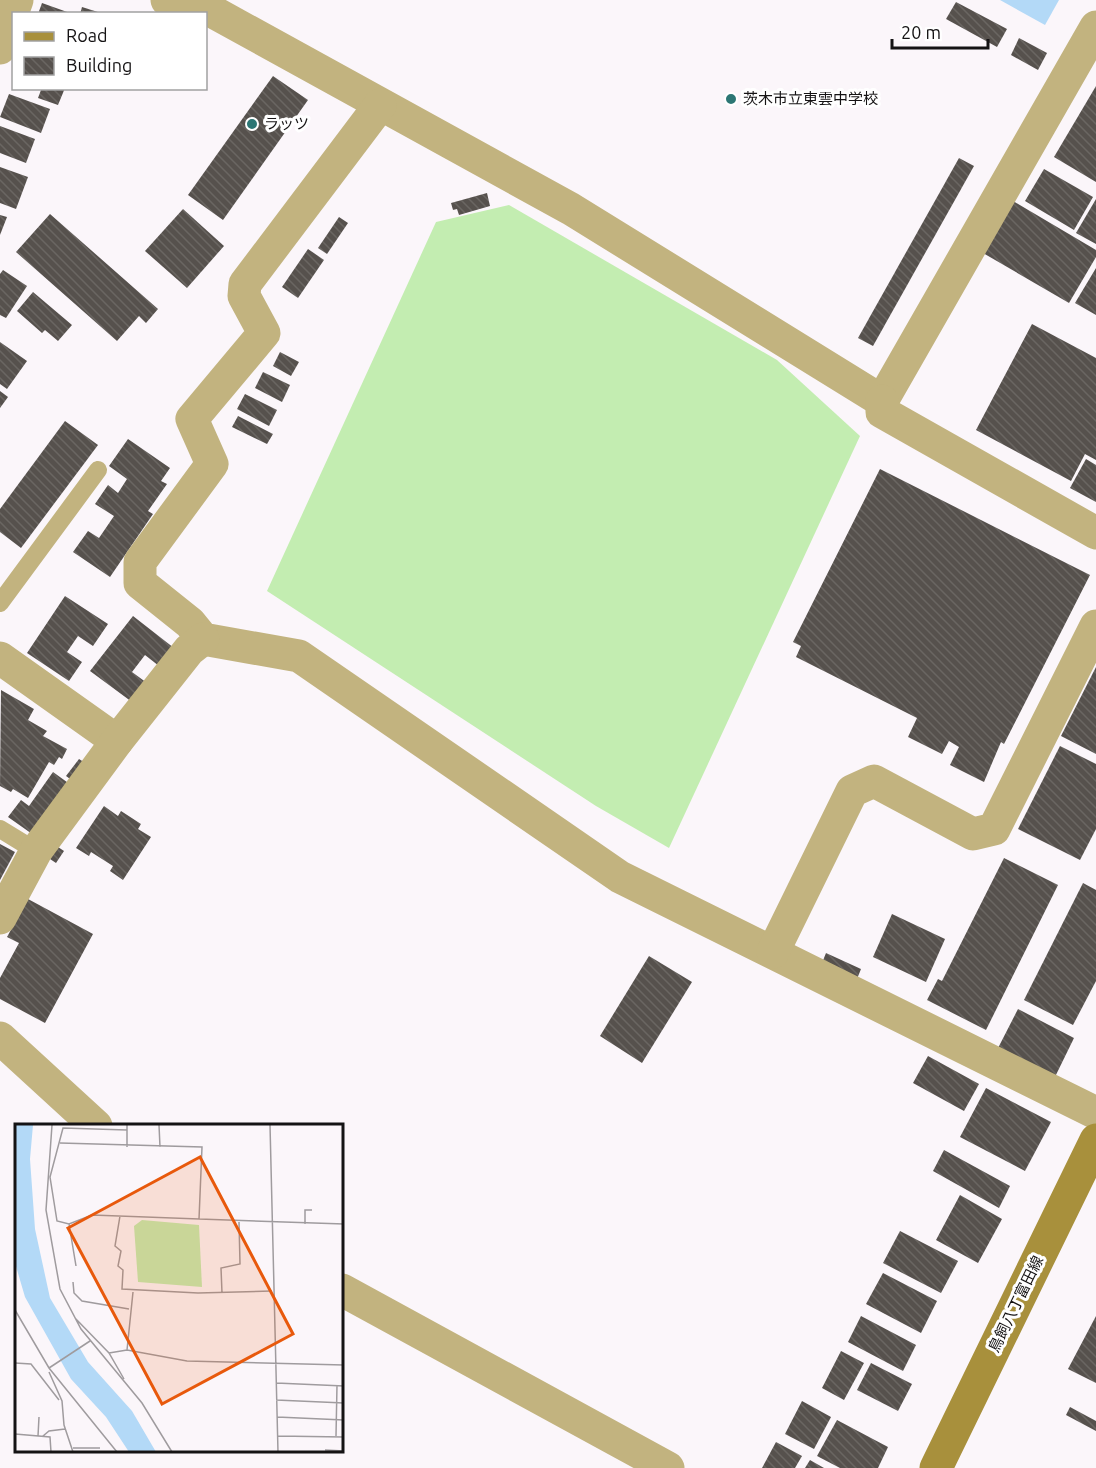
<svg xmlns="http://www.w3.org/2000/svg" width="1096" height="1468" viewBox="0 0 1096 1468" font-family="Ubuntu,'Noto Sans JP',sans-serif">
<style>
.pitch{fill:#c3edb1}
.water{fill:#b3d9f7}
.building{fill:url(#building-back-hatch)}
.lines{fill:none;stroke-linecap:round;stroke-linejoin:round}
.service{stroke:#c2b37f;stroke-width:18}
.minor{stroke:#c2b37f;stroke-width:33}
.secondary{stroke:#a8903c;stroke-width:33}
.poi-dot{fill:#2c7674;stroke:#fff;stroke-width:2}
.labels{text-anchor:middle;stroke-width:6;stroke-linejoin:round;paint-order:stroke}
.poi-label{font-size:15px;fill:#151314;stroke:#fff;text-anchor:start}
.street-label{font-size:15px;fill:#151314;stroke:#fff}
.inset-road{fill:none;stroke:#9f9b9e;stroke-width:1.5}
.view{fill:#e8590c;fill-opacity:0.15;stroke:#e8590c;stroke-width:3}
.inset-edge{fill:none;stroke:#151314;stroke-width:3}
</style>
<defs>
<pattern id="building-back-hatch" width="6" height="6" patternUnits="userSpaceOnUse" patternTransform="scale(1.5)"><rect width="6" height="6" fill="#56514d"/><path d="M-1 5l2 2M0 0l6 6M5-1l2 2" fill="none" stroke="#6a6662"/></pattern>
</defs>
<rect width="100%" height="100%" fill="#fbf6fa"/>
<path class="pitch" d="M509,205L777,360L860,436L669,848L596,806L267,591L436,222Z"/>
<path class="water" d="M1000,0H1059L1045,25Z"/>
<g class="building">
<path d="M956,2L1007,29L997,47L946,19Z"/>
<path d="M42,3L70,13V14H38Z"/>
<path d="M82,7L101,13V14H80Z"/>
<path d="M1019,38L1047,53L1038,70L1011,55Z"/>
<path d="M273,76L308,100L223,220L188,195Z"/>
<path d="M1096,86V182L1054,157Z"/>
<path d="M65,88L58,105L38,98L41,90L36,89Z"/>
<path d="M9,94L50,109L41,133L0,117Z"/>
<path d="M0,126L35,139L26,163L0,153Z"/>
<path d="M959,158L974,166L873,346L858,338Z"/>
<path d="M0,167L28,177L16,209L0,203Z"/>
<path d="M1044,169L1093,197L1074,230L1025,201Z"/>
<path d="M487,193L490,206L459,215L457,209L453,210L451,203Z"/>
<path d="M1096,199V244L1076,233Z"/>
<path d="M1013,201L1096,250V257L1069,303L983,253Z"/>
<path d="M183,209L224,246L187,288L145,251Z"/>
<path d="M50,214L158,309L146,323L139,316L117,341L16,252Z"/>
<path d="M0,215L7,217L0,235Z"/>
<path d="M339,217L348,223L327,254L318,248Z"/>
<path d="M308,249L324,260L298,298L282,287Z"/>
<path d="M1096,268V315L1075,303Z"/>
<path d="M3,270L27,286L6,318L0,315V274Z"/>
<path d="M33,292L72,325L58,341L45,330L42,333L17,311Z"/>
<path d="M1032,324L1096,358V460L1085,454L1071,481L976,430Z"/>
<path d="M0,342L27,361L7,389L0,384Z"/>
<path d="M280,352L299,362L291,376L273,366Z"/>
<path d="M263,372L290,385L282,402L255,388Z"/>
<path d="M0,391L8,397L0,408Z"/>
<path d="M245,394L277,410L269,426L237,409Z"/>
<path d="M238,416L273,434L267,444L232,427Z"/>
<path d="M65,421L98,445L21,548L0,532V509Z"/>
<path d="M128,439L170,468L161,481L167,484L148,511L153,514L110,577L73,552L88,531L99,538L114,516L95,504L108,485L118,493L127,479L109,466Z"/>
<path d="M1086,459L1096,465V502L1070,488Z"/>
<path d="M880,469L1090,575L1004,744L1001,742L984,782L950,765L959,747L949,741L942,754L908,737L917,718L796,657L801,646L793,642Z"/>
<path d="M65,596L108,624L93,646L78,636L67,652L82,662L69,681L27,653Z"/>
<path d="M133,616L174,648L159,666L145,655L132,672L147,683L132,702L90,671Z"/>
<path d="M1096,667V754L1061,736Z"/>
<path d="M1,690L34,709L28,720L47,731L43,736L67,749L62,759L59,757L54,765L49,762L28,798L13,789L11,792L0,786Z"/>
<path d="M1060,746L1096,764V829L1080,860L1018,829Z"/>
<path d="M79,759L90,766L77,784L66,776Z"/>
<path d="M53,772L71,785L35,836L8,817L21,800L29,806Z"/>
<path d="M104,806L118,816L121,811L141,824L138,829L151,837L123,880L110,871L113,866L91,852L89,856L76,848Z"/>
<path d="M0,844L15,852L0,880Z"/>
<path d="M58,847L64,851L56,863L50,859Z"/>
<path d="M1004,858L1058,885L986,1030L927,1000L938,979L942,981Z"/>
<path d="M1083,883L1096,890V981L1073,1025L1024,1000Z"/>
<path d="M28,899L93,934L45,1023L0,999V978L19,943L7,937Z"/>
<path d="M892,914L945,939L926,982L873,957Z"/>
<path d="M826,953L861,969L857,979L822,963Z"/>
<path d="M649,956L692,982L642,1063L600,1036Z"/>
<path d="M1018,1009L1074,1038L1053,1081L996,1052Z"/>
<path d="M928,1056L979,1084L964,1111L913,1083Z"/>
<path d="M986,1088L1051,1122L1025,1171L960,1137Z"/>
<path d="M944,1150L1010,1186L999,1208L933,1171Z"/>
<path d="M960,1195L1002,1219L978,1263L936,1240Z"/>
<path d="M900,1231L958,1261L941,1293L883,1263Z"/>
<path d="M883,1273L937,1301L921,1333L866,1304Z"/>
<path d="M861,1316L916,1345L903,1371L848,1342Z"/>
<path d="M1096,1316V1383L1068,1369Z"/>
<path d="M841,1351L864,1363L844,1400L822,1388Z"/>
<path d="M871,1363L912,1384L898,1411L857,1390Z"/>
<path d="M802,1401L831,1417L814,1449L785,1434Z"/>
<path d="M1070,1407L1096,1421V1431L1066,1415Z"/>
<path d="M837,1420L888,1447L878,1468H840L817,1456Z"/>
<path d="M776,1442L802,1456L795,1468H762Z"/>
<path d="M810,1460L824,1468H805Z"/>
</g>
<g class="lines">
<g class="service">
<path d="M0,603L98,470"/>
<path d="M0,829L36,851"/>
</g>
<g class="minor">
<path d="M167,0L197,3L571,209L882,401L1096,27"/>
<path d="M0,48L17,0"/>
<path d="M380,105L245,284L244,296L264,333L192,419L212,464L140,562V583L190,623L203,639L299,656L620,877L1096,1113"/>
<path d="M882,401V412L1096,533"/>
<path d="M0,658L117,741"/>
<path d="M0,918L36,851L117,741L189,650L203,639"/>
<path d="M773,952L852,791L874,781L973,834L994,829L1096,626"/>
<path d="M0,1038L96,1126"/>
<path d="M342,1290L668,1468"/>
</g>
<path class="secondary" d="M936,1468L1096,1140"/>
</g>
<g class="poi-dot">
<circle cx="731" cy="99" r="6"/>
<circle cx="252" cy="124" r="6"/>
</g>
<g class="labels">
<g class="poi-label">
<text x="743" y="104">茨木市立東雲中学校</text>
<text x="264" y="129">ラッツ</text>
</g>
<g class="street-label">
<text transform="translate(1016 1304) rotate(-64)" y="5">鳥飼八丁富田線</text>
</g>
</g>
<g transform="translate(15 1124)">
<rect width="328" height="328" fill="#fbf6fa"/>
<path d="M127,96L184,101L187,163L123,158L119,102Z" fill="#c3edb1"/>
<path d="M0,1H18L15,35L20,105L35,174L73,238L117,287L141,328H114L91,293L56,255L10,173L0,139Z" fill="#b3d9f7"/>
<path class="inset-road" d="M37,1L31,86L45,165L66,205L127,279L157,328M112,1V23M144,1L145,23M255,1L263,328M45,19L187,23L184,95L77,91L54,100L42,97L35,53L48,4L112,6M105,92L100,122L106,127L103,142L108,146L107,165L183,169L257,167M184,95L329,100M54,100L61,142M290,100V86H297M58,158L59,169L67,177L114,185M207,169L206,144L225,140L224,98M0,186L34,244L102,328M60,194L94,229L109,255M112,226L118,168M94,229L112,226L172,237L329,241M0,239L16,240L44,276M34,244L75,217M34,248L47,277L49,301L58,328M261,259L329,262M261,276L329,279M262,293L329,296M0,310L35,313L36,328M23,312L24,293M28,312L34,307L50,305M262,312L329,313M321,312L322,261M58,324H85M310,326L329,327"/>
<path class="view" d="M185,33L278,210L147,280L53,104Z"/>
<rect width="328" height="328" class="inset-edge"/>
</g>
<rect x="12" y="12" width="195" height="78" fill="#ffffff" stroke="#a1a1a1" stroke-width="1.5"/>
<rect x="24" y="32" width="30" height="9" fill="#a8903c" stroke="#a1a1a1" stroke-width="1.5"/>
<text x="66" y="42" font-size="18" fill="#151314">Road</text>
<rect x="24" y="57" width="30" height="18" fill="url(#building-back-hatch)" stroke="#a1a1a1" stroke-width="1.5"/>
<text x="66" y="72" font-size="18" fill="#151314">Building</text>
<path d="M892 39v9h96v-9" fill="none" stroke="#151314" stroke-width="3"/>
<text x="901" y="39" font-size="18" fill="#151314" stroke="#ffffff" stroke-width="4.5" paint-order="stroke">20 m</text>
</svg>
